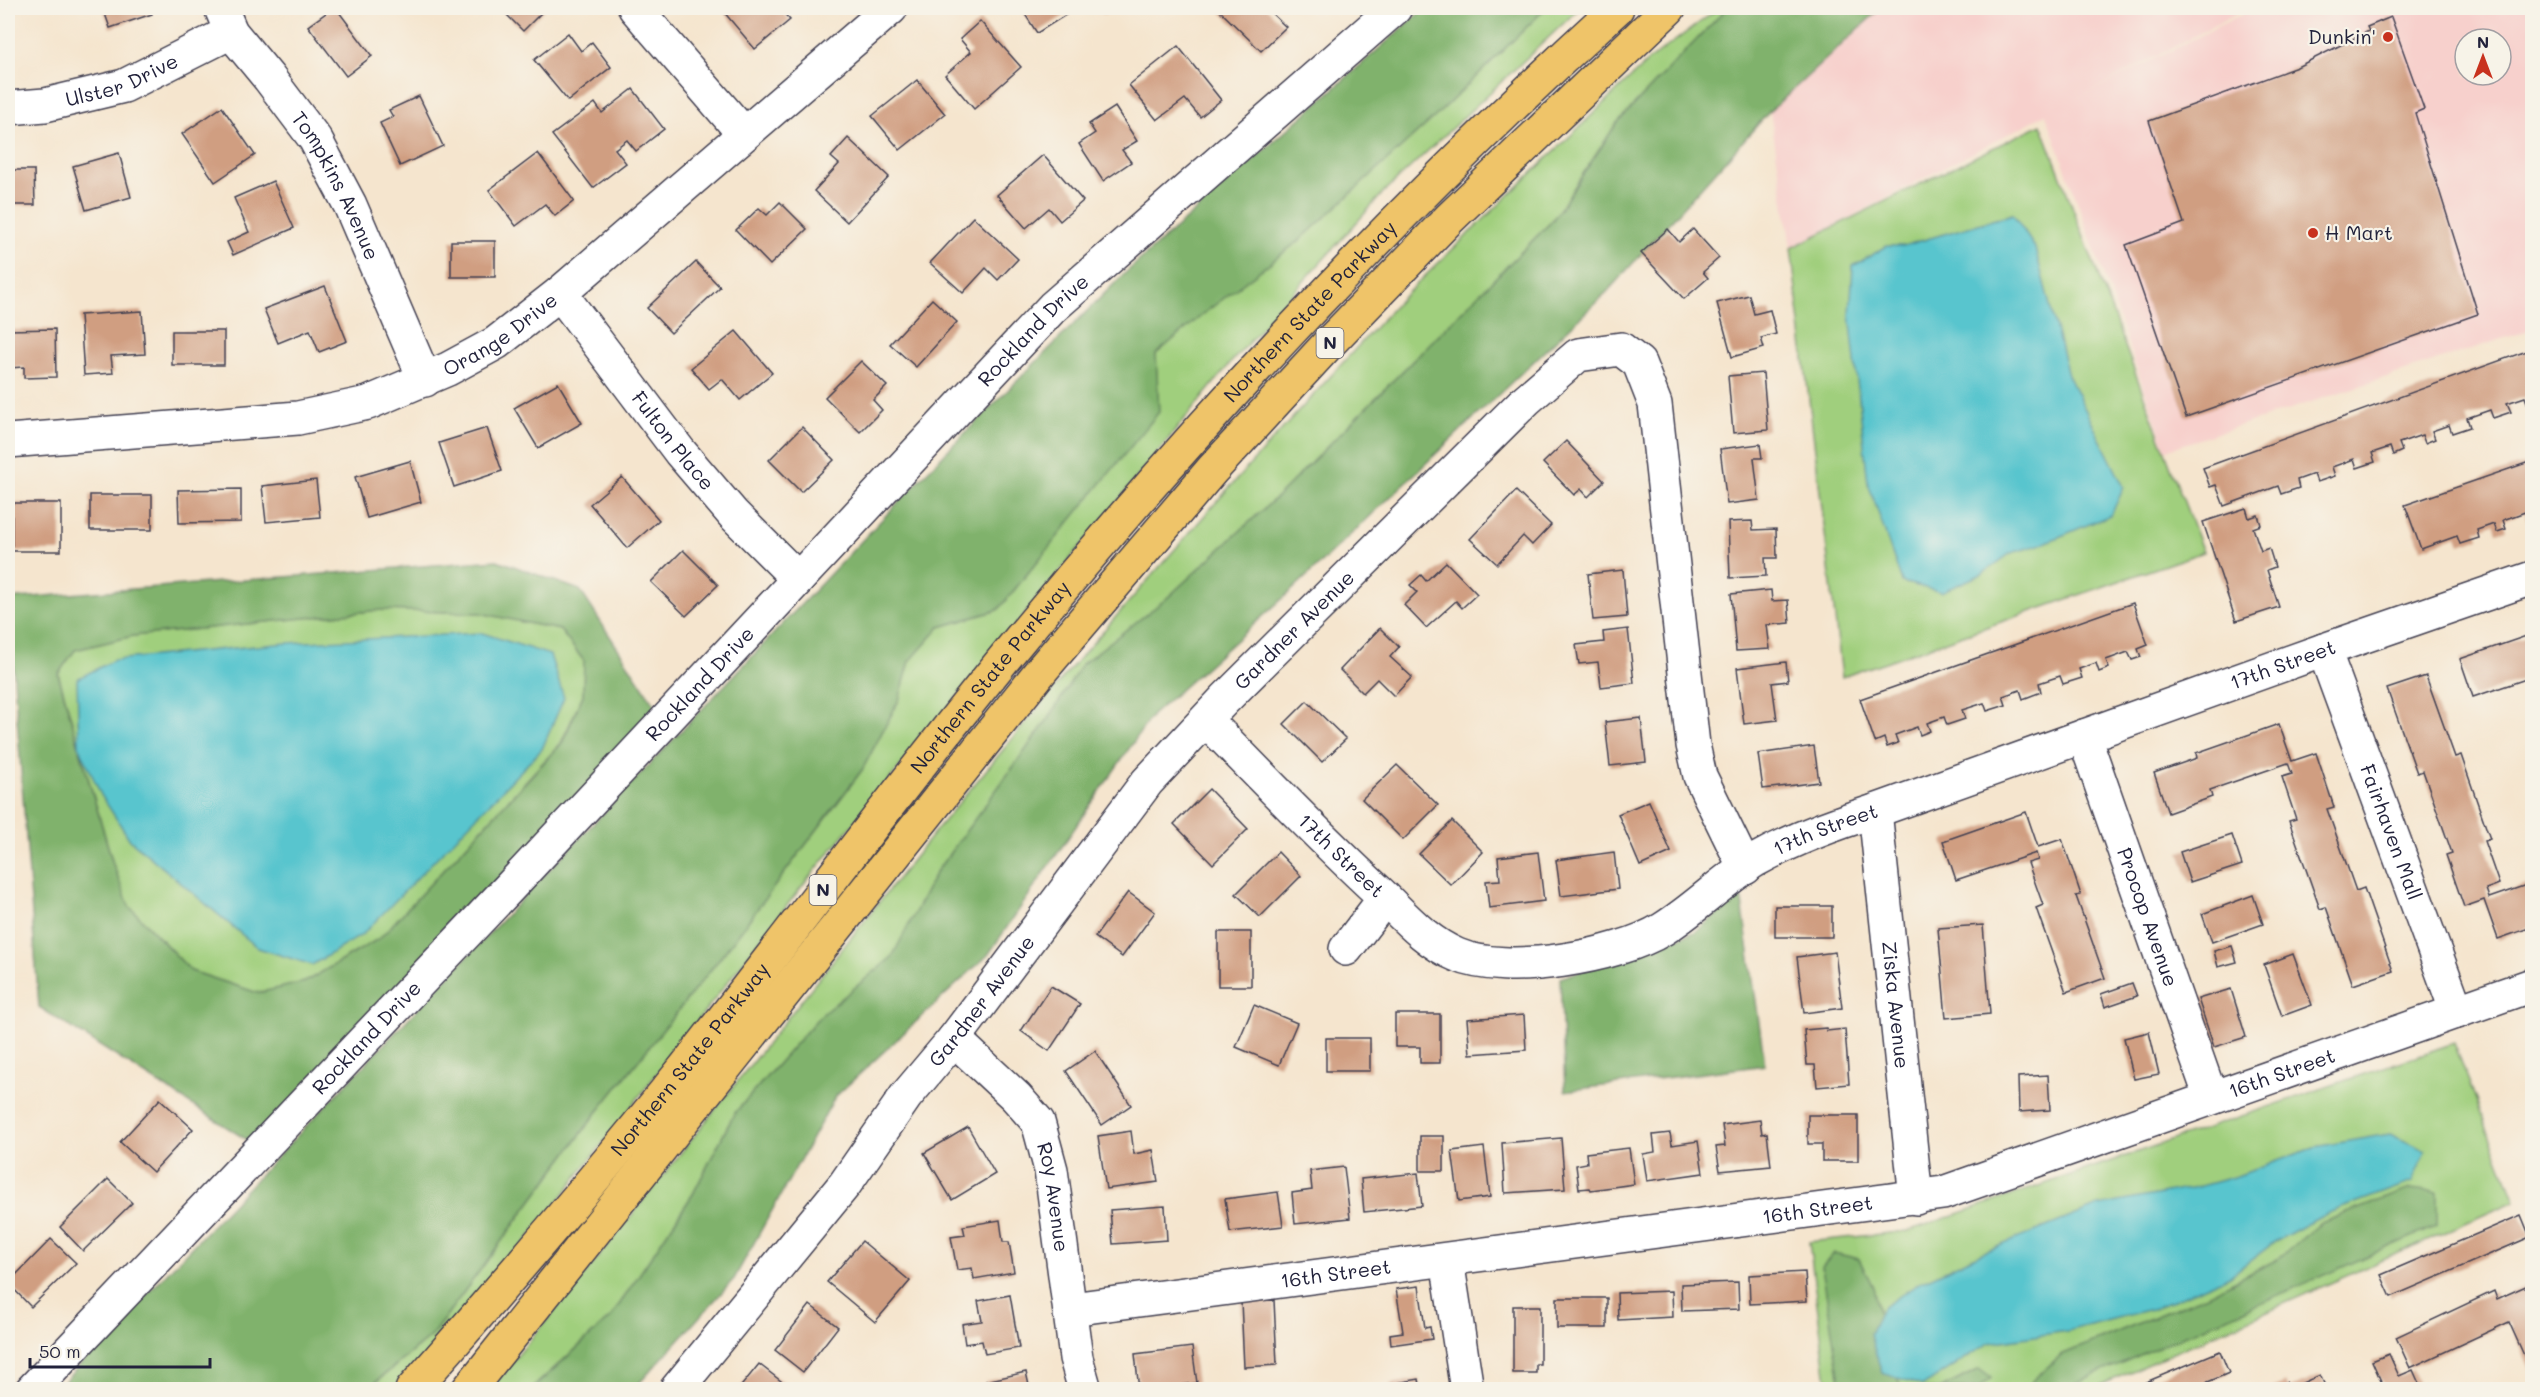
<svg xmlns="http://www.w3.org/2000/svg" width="2540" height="1397" viewBox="0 0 2540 1397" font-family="Mali,sans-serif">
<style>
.built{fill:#f7d0cc;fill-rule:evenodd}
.green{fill:#a0cf7d;stroke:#61785c;stroke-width:1.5}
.forest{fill:#80b26c;stroke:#516a54;stroke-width:1.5;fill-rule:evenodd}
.water{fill:#58c5ce;stroke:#3d7484;stroke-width:1.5}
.building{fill:#d09e81}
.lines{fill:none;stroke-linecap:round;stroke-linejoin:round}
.minor-casing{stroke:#423f51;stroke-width:36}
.highway-casing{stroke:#423f51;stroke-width:36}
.minor{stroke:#fff;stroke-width:33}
.highway{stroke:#efc469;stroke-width:33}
.poi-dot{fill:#c8321e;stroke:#f7f3e8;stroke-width:2}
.labels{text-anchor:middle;stroke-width:4.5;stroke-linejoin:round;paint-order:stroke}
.shield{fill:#f7f3e8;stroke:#62616f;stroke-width:1.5}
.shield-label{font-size:18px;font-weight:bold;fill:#22223b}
.poi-label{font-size:20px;fill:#22223b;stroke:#f7f3e8;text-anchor:end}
.street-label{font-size:20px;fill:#22223b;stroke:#f7f3e8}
</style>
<rect width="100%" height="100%" fill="#f7f3e8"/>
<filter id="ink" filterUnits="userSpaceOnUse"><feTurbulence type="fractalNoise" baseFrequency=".0167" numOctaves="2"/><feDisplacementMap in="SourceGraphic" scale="12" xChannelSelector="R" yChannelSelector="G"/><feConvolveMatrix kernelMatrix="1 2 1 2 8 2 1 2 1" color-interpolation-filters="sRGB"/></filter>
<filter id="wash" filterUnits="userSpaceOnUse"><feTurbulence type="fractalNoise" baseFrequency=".008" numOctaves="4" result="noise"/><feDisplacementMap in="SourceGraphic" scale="24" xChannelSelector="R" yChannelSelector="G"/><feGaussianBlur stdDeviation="1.35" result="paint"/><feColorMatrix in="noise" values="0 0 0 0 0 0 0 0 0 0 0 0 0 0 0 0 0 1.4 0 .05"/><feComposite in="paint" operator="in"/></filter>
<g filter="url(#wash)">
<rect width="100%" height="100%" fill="#f5e5ce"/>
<path class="built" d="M1881,8H2247L2078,98L2254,8H2532V329L2166,450L2046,114L1791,248L1770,111ZM2465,39H2501V75H2465Z"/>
<g class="green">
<path d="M1546,8H1580L1384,192L1233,360L799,890L538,1227L400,1389L367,1390L432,1335L595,1115L724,953L862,770L899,700L910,661L940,627L998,610L1158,412L1156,354L1207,311L1300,240L1439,113Z"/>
<path d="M1719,8H1727L1617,123L1552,221L1279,495L1166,599L1082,664L1050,718L936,872L893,957L819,1017L734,1114L693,1194L611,1317L531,1389L489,1390L585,1274L933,834L1077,661L1226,491L1399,301L1648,61Z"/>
<path d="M2041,124L2203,552L1842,677L1791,248Z"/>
<path d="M381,610L480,613L560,630L584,661L583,695L561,743L380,938L305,982L258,993L191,971L129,906L113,864L58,673L75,650L133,636Z"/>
<path d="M2454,1043L2515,1201L2092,1389H1828L1809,1242L1908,1231Z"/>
</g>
<g class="forest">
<path d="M1425,8H1546L1439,113L1300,240L1207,311L1156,354L1159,412L998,610L940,627L910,661L899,700L862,770L724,953L595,1115L432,1335L367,1389L56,1390L944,454L1123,275Z"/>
<path d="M1727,8H1881L1770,111L1607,292L1290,592L1152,715L988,955L835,1097L734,1279L634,1389L531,1390L611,1317L693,1194L734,1114L819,1017L892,957L936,872L1049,718L1082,664L1166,599L1279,495L1552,221L1617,123Z"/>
<path d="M497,560L580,590L665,721L261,1149L39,1007L8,599ZM381,610L480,613L560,630L584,661L583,695L562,743L380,938L305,982L258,993L191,971L129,906L113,864L58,674L75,650L133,636Z"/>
<path d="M1741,895L1765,1065L1565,1091L1560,978L1695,932Z"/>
<path d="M2410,1189L2437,1192V1226L2062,1389H2023L2061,1355L2207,1295L2276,1260L2321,1223Z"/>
<path d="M1834,1253L1859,1259L1873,1287L1889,1358L1902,1389H1841L1822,1267Z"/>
<path d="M1979,1369L1991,1378L1978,1389H1940Z"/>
</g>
<g class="water">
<path d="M2013,214L2035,248L2068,375L2124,487L2111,515L2042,544L2011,553L1982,574L1941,592L1902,582L1868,483L1850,314L1853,266L1887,246H1903Z"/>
<path d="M482,633L550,655L564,698L542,749L362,935L312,965L258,948L130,840L101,795L79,746L77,679L114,660L287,643Z"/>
<path d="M2390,1134L2426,1151L2412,1182L2328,1213L2276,1241L2230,1276L2155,1308L2067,1331L1989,1343L1923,1386L1882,1373L1870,1335L1882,1308L1921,1282L1982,1253L2098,1206L2197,1187L2237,1176L2315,1147Z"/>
</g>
<g id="blocks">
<g class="building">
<path d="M103,8H150L152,14L110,28Z"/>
<path d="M333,8H336L372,56L346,76L308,26Z"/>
<path d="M500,8H546L523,31Z"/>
<path d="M728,8H779L790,20L755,49L723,11Z"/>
<path d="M1021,8H1077L1037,33Z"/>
<path d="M1101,8H1121L1103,14Z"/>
<path d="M1217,8H1266L1286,27L1261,51Z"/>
<path d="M2391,17L2424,109L2415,113L2478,314L2186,417L2126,245L2184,223L2149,121L2297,67L2369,31L2367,27Z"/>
<path d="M980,21L1021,67L974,109L945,75L971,52L960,39Z"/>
<path d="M568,33L581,51L592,42L611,67L568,101L534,60Z"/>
<path d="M1178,46L1221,100L1200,117L1185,99L1157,120L1129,85Z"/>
<path d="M917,80L945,114L900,150L872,116Z"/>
<path d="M633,89L664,129L636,151L627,140L615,149L626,163L593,188L552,135L595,103L602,113Z"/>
<path d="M419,96L443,146L400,166L380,123L393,117L389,110Z"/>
<path d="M222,107L255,155L215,182L182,134Z"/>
<path d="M1115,107L1137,141L1122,150L1131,162L1103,181L1079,144L1095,133L1089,124Z"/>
<path d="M848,138L889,177L847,222L814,191L839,164L831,157Z"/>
<path d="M119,153L131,197L86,210L73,166Z"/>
<path d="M538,153L574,201L555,216L545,204L516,226L489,190Z"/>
<path d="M1043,155L1083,201L1060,221L1049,208L1026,228L997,195Z"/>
<path d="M8,170H34L35,205H8Z"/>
<path d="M273,181L294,228L233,255L227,242L249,232L234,198Z"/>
<path d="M780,202L807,229L770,265L736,230L759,208L767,215Z"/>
<path d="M973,217L1018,259L998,280L986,268L963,293L930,263Z"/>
<path d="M1668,229L1679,242L1693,229L1719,258L1703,272L1708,278L1684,299L1641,253Z"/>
<rect x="451" y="241" width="44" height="36"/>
<path d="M696,262L720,287L671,333L647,308Z"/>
<path d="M325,286L347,341L319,352L310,330L278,343L264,309Z"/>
<path d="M1749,295L1754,314L1770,310L1776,334L1761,338L1764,348L1732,357L1717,303Z"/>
<path d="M932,299L957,322L916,367L890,344Z"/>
<path d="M142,311L145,354L111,356L113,373L84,375L80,315Z"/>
<path d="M55,329L56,377L24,378V367L8,368V330Z"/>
<rect x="172" y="331" width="52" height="34"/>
<path d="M736,331L772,373L740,400L722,379L709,389L691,368Z"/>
<path d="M2532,349V404L2528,405L2525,397L2507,403L2511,412L2493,418L2490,410L2467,418L2470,427L2452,433L2449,425L2432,431L2435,439L2425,443L2422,435L2399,443L2402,451L2393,455L2390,447L2372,453L2375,462L2357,468L2354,459L2332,467L2335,476L2317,482L2314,474L2297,480L2299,488L2281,494L2278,486L2224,506L2216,485L2210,487L2203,468Z"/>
<path d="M861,361L887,386L873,400L882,410L860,432L825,397Z"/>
<path d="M1763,373L1768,430L1733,433L1728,376Z"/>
<path d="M558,383L582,423L538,448L514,408Z"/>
<path d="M802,427L834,460L801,492L769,460Z"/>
<path d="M487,428L502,471L454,487L439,443Z"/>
<path d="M1566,441L1604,481L1588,497L1581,489L1574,495L1543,463Z"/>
<path d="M1760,444L1762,458H1754L1759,500L1727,504L1720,449Z"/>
<path d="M410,461L421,502L367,518L355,477Z"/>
<path d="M2532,461V519L2528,521L2525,512L2503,520L2506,529L2497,532L2494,524L2477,530L2479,538L2460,544L2457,536L2421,549L2405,505Z"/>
<path d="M622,477L659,520L627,548L590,504Z"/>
<path d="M316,480L320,517L266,522L262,486Z"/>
<path d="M241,489V522L179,523L178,490Z"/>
<path d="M1516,491L1551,525L1532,545L1523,536L1497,564L1470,539Z"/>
<rect x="90" y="495" width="62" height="35"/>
<rect x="12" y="503" width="49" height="48"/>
<path d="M2246,508L2249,518L2258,515L2261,525L2253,528L2261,551L2269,548L2275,567L2267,570L2279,607L2236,621L2203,522Z"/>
<path d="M1752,521L1753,530L1776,529L1777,558H1765L1766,576L1730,578L1728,522Z"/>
<path d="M683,550L718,585L686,616L651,582Z"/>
<path d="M1446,562L1477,594L1462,608L1456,601L1426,628L1404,605L1417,592L1410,585L1421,575L1426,581Z"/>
<path d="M1623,570L1627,617L1593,620L1588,574Z"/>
<path d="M1771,590L1772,601L1788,600L1790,623L1767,625L1770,649L1736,651L1731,594Z"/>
<path d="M2133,603L2148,645L2138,649L2141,657L2132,660L2128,652L2106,660L2109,668L2099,672L2096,663L2079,669L2082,678L2063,684L2060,676L2039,683L2041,692L2023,699L2020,690L2003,696L2006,705L1987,711L1984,703L1962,710L1965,719L1947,725L1944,717L1927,723L1930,731L1920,735L1917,727L1895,735L1898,743L1887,747L1884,738L1875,742L1860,699Z"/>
<path d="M1380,628L1399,647L1390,657L1412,677L1394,696L1377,679L1363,693L1340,670Z"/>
<path d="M1628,629L1634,683L1601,687L1598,662L1579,664L1576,645L1604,642L1603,632Z"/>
<path d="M2532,634V677L2473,697L2460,659Z"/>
<path d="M1786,662L1788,681L1772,683L1777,720L1744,724L1737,668Z"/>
<path d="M2426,676L2455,757L2461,755L2490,839L2484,841L2499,884L2486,889L2489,898L2532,883V927L2498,939L2484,900L2464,907L2446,855L2452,853L2423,771L2417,773L2387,689Z"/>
<path d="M1307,701L1346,739L1322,762L1284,724Z"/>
<path d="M1641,718L1646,762L1610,766L1605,722Z"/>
<path d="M2279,724L2292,761L2316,753L2334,807L2327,809L2356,891L2364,888L2393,971L2353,985L2326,907L2320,909L2289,821L2296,819L2282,777L2292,774L2288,763L2210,790L2212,797L2168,813L2154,773L2197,758L2196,753Z"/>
<path d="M1814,746L1819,782L1763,789L1758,754Z"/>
<path d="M1397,765L1438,805L1403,840L1362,799Z"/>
<path d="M1209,789L1248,829L1213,864L1174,824Z"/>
<path d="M1649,801L1671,852L1640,866L1618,814Z"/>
<path d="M2026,812L2038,847L2062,839L2081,895L2076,896L2105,978L2066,992L2036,908L2043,905L2028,863L2038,860L2036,853L1956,880L1943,841Z"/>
<path d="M1452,821L1483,852L1451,885L1419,854Z"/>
<path d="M2232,835L2242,865L2190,882L2180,852Z"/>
<path d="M1278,852L1301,876L1260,917L1236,894Z"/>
<path d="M1538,852L1544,901L1489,908L1486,881L1500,880L1498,857Z"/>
<path d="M1614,852L1618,889L1561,896L1556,860Z"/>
<path d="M1128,892L1155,912L1122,957L1095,937Z"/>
<path d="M2253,895L2263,924L2212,942L2202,914Z"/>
<rect x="1775" y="906" width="57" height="31"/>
<path d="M1983,925L1990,1014L1946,1018L1938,928Z"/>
<rect x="1218" y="932" width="33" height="54"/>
<path d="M2232,946L2237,962L2218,967L2214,951Z"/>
<path d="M1835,952L1842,1008L1804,1013L1797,957Z"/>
<path d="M2293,954L2312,1005L2282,1016L2264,965Z"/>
<path d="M2132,983L2137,996L2105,1007L2101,994Z"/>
<path d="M1051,986L1080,1004L1049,1051L1021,1031Z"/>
<path d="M2231,989L2246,1037L2214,1047L2198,999Z"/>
<path d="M1254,1005L1297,1023L1279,1065L1236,1047Z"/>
<path d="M1395,1014H1440V1063H1420V1047H1395Z"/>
<path d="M1524,1015L1526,1050L1470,1054L1467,1019Z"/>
<path d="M1826,1028L1827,1031L1845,1029L1849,1084L1817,1087L1815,1065H1807L1804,1030Z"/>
<path d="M2149,1032L2159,1074L2134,1079L2124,1038Z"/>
<rect x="1326" y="1038" width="44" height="33"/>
<path d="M2532,1040V1058L2526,1043Z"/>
<path d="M1095,1051L1131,1105L1102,1125L1066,1071Z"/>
<path d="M2048,1075L2050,1110L2019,1112L2018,1077Z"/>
<path d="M160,1099L193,1129L153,1172L120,1142Z"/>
<path d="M1808,1115H1858V1161H1822V1144H1808Z"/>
<path d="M1760,1120L1762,1134L1767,1133L1771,1166L1720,1171L1716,1147L1725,1146L1722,1125Z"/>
<path d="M968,1127L995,1174L952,1200L924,1153Z"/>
<path d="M1131,1131L1134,1154L1153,1150L1158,1182L1106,1189L1098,1136Z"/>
<path d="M1670,1133L1672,1145L1698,1141L1703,1173L1647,1181L1643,1154L1655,1152L1653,1135Z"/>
<rect x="1420" y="1136" width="24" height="35"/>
<path d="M1561,1138L1565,1189L1505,1193L1502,1143Z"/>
<path d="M1484,1147L1490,1197L1459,1201L1452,1151Z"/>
<path d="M1629,1148L1634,1184L1591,1190L1590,1188L1579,1189L1576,1165L1587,1163L1586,1153Z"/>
<path d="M1344,1167L1350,1218L1295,1224L1292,1193L1312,1190L1310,1171Z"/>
<path d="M1418,1173L1422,1206L1364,1212L1361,1179Z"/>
<path d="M108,1179L132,1203L83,1251L60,1227Z"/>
<path d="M1278,1192L1283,1226L1230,1232L1225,1199Z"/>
<path d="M1165,1206L1167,1240L1113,1244L1110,1210Z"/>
<path d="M2521,1215L2530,1237L2391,1297L2381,1275Z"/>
<path d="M1000,1220L1003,1242H1009L1014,1272L974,1279L972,1268L957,1270L951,1237L965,1235L963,1226Z"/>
<path d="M51,1239L76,1263L31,1307L8,1283Z"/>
<path d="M862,1241L910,1281L875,1322L827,1282Z"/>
<path d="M1805,1272L1807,1301L1750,1304L1749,1275Z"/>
<path d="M1738,1282L1739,1309L1682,1311L1681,1284Z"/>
<path d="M2528,1285L2532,1293V1373L2509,1322L2410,1368L2396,1337L2494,1291L2497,1299Z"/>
<path d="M1419,1286L1425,1328L1430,1327L1432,1339L1391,1345L1390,1334L1403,1332L1396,1289Z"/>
<path d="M1672,1291L1673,1317L1618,1320L1617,1293Z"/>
<path d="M1010,1295L1019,1348L985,1354L982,1341L965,1344L962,1324L982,1321L978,1301Z"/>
<rect x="1557" y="1298" width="50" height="30"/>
<path d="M1274,1300L1277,1365L1244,1367L1241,1301Z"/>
<path d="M810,1305L838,1327L803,1372L775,1350Z"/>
<path d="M1513,1306H1540V1364H1536V1373H1513Z"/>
<path d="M1192,1347L1197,1383L1139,1390L1135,1354Z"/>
<path d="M2220,1351L2229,1373L2189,1390H2127Z"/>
<path d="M2389,1354L2399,1376L2413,1370L2422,1390H2385L2372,1361Z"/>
<path d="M759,1364L786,1385L783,1390H738Z"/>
<path d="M1026,1372L1030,1390H988L986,1381Z"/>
<path d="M2320,1375L2327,1390H2269L2286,1382L2289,1389Z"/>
<path d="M1419,1379L1421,1390H1391L1390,1384Z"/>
</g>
</g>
</g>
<g filter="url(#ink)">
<use href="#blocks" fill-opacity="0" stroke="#423f51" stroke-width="1.5"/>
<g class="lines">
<defs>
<g id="minor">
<path id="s1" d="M221,8L231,32L269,78L315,139L350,205L425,380"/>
<path d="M635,8L744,134"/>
<path id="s2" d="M8,108L45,105L124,86L231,32"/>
<path id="s3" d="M560,293L680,452L733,514L798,579"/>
<path id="s4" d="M8,441L298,418L368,403L448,369L496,343L560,293L891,8"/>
<path id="s5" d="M2324,650L2457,1012"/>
<path id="s6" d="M1207,721C1264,779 1320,838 1380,893C1404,916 1426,942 1457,955C1506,976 1618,957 1663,929C1695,909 1722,881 1754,861C1793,839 1833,824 1875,811L2324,650L2532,578"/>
<path id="s7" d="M2084,736L2211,1098"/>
<path id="s8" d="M1875,811L1916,1198"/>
<path d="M1346,949L1385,898"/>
<path id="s9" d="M954,1039L1016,1097L1038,1122L1051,1170L1076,1358L1085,1390"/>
<path d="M1447,1260L1467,1390"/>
<path id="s10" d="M1071,1309L1943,1193L2532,985"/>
<path id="s11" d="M32,1390L507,890L1053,307L1395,8"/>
<path id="s12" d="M676,1390L845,1184L906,1096L954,1039L1147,782L1225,699L1526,400L1578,355L1621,349L1639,363L1655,404L1693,745L1700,776L1745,868"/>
</g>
<g id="highway">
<path id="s13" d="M412,1390C502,1288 590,1185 675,1080C790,936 899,787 1016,644C1201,419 1402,204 1617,8"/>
<path d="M468,1390L1044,667L1212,470L1331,341L1449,219L1669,8"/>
</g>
</defs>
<use href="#minor" class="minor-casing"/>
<use href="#highway" class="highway-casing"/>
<use href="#minor" class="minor"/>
<use href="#highway" class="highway"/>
</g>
</g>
<g class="poi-dot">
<circle cx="2388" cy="37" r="6"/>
<circle cx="2313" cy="233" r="6"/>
</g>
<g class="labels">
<g class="shield">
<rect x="1316.5" y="328" width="27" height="30" rx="4.5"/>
<rect x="809.5" y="875" width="27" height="30" rx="4.5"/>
</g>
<g class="shield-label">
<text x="1330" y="349">N</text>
<text x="823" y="896">N</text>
</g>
<g class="poi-label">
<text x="2376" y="44">Dunkin'</text>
<text x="2325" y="240" text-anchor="start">H Mart</text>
</g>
<g class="street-label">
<text dy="7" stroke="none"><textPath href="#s2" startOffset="118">Ulster Drive</textPath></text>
<text dy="7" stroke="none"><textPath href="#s1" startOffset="213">Tompkins Avenue</textPath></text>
<text dy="7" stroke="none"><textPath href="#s13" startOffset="1404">Northern State Parkway</textPath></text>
<text dy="7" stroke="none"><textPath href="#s11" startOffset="1458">Rockland Drive</textPath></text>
<text dy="7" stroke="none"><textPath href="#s4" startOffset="512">Orange Drive</textPath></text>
<text dy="7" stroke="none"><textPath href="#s3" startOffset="186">Fulton Place</textPath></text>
<text dy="7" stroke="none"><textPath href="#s12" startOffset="981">Gardner Avenue</textPath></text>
<text dy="7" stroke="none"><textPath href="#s6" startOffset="1234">17th Street</textPath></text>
<text dy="7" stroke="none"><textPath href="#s13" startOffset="918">Northern State Parkway</textPath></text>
<text dy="7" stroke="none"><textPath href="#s11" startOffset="972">Rockland Drive</textPath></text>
<text dy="7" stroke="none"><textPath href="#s6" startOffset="748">17th Street</textPath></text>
<text dy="7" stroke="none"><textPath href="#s5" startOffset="194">Fairhaven Mall</textPath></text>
<text dy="7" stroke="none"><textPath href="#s6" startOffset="190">17th Street</textPath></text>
<text dy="7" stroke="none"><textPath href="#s7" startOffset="192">Procop Avenue</textPath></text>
<text dy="7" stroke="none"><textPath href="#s12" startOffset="495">Gardner Avenue</textPath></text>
<text dy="7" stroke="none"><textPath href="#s8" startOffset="195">Ziska Avenue</textPath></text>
<text dy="7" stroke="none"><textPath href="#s11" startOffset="486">Rockland Drive</textPath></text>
<text dy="7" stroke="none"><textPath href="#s13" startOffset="432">Northern State Parkway</textPath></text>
<text dy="7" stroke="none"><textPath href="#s10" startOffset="1239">16th Street</textPath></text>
<text dy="7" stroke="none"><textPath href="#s9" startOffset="195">Roy Avenue</textPath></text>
<text dy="7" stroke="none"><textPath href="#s10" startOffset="753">16th Street</textPath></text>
<text dy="7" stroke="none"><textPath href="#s10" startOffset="267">16th Street</textPath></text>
</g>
</g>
<rect width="2540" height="1397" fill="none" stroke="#f7f3e8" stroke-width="30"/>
<g transform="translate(2483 57)"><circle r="28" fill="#f7f3e8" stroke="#a29fa3" stroke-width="1.5"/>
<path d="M0-4.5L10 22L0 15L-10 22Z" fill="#c8321e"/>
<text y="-9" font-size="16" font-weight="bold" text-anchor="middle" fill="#22223b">N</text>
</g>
<path d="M30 1358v9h180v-9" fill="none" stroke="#22223b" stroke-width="3"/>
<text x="39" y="1358" font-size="18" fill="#22223b" stroke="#f7f3e8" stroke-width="4.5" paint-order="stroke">50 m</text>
</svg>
